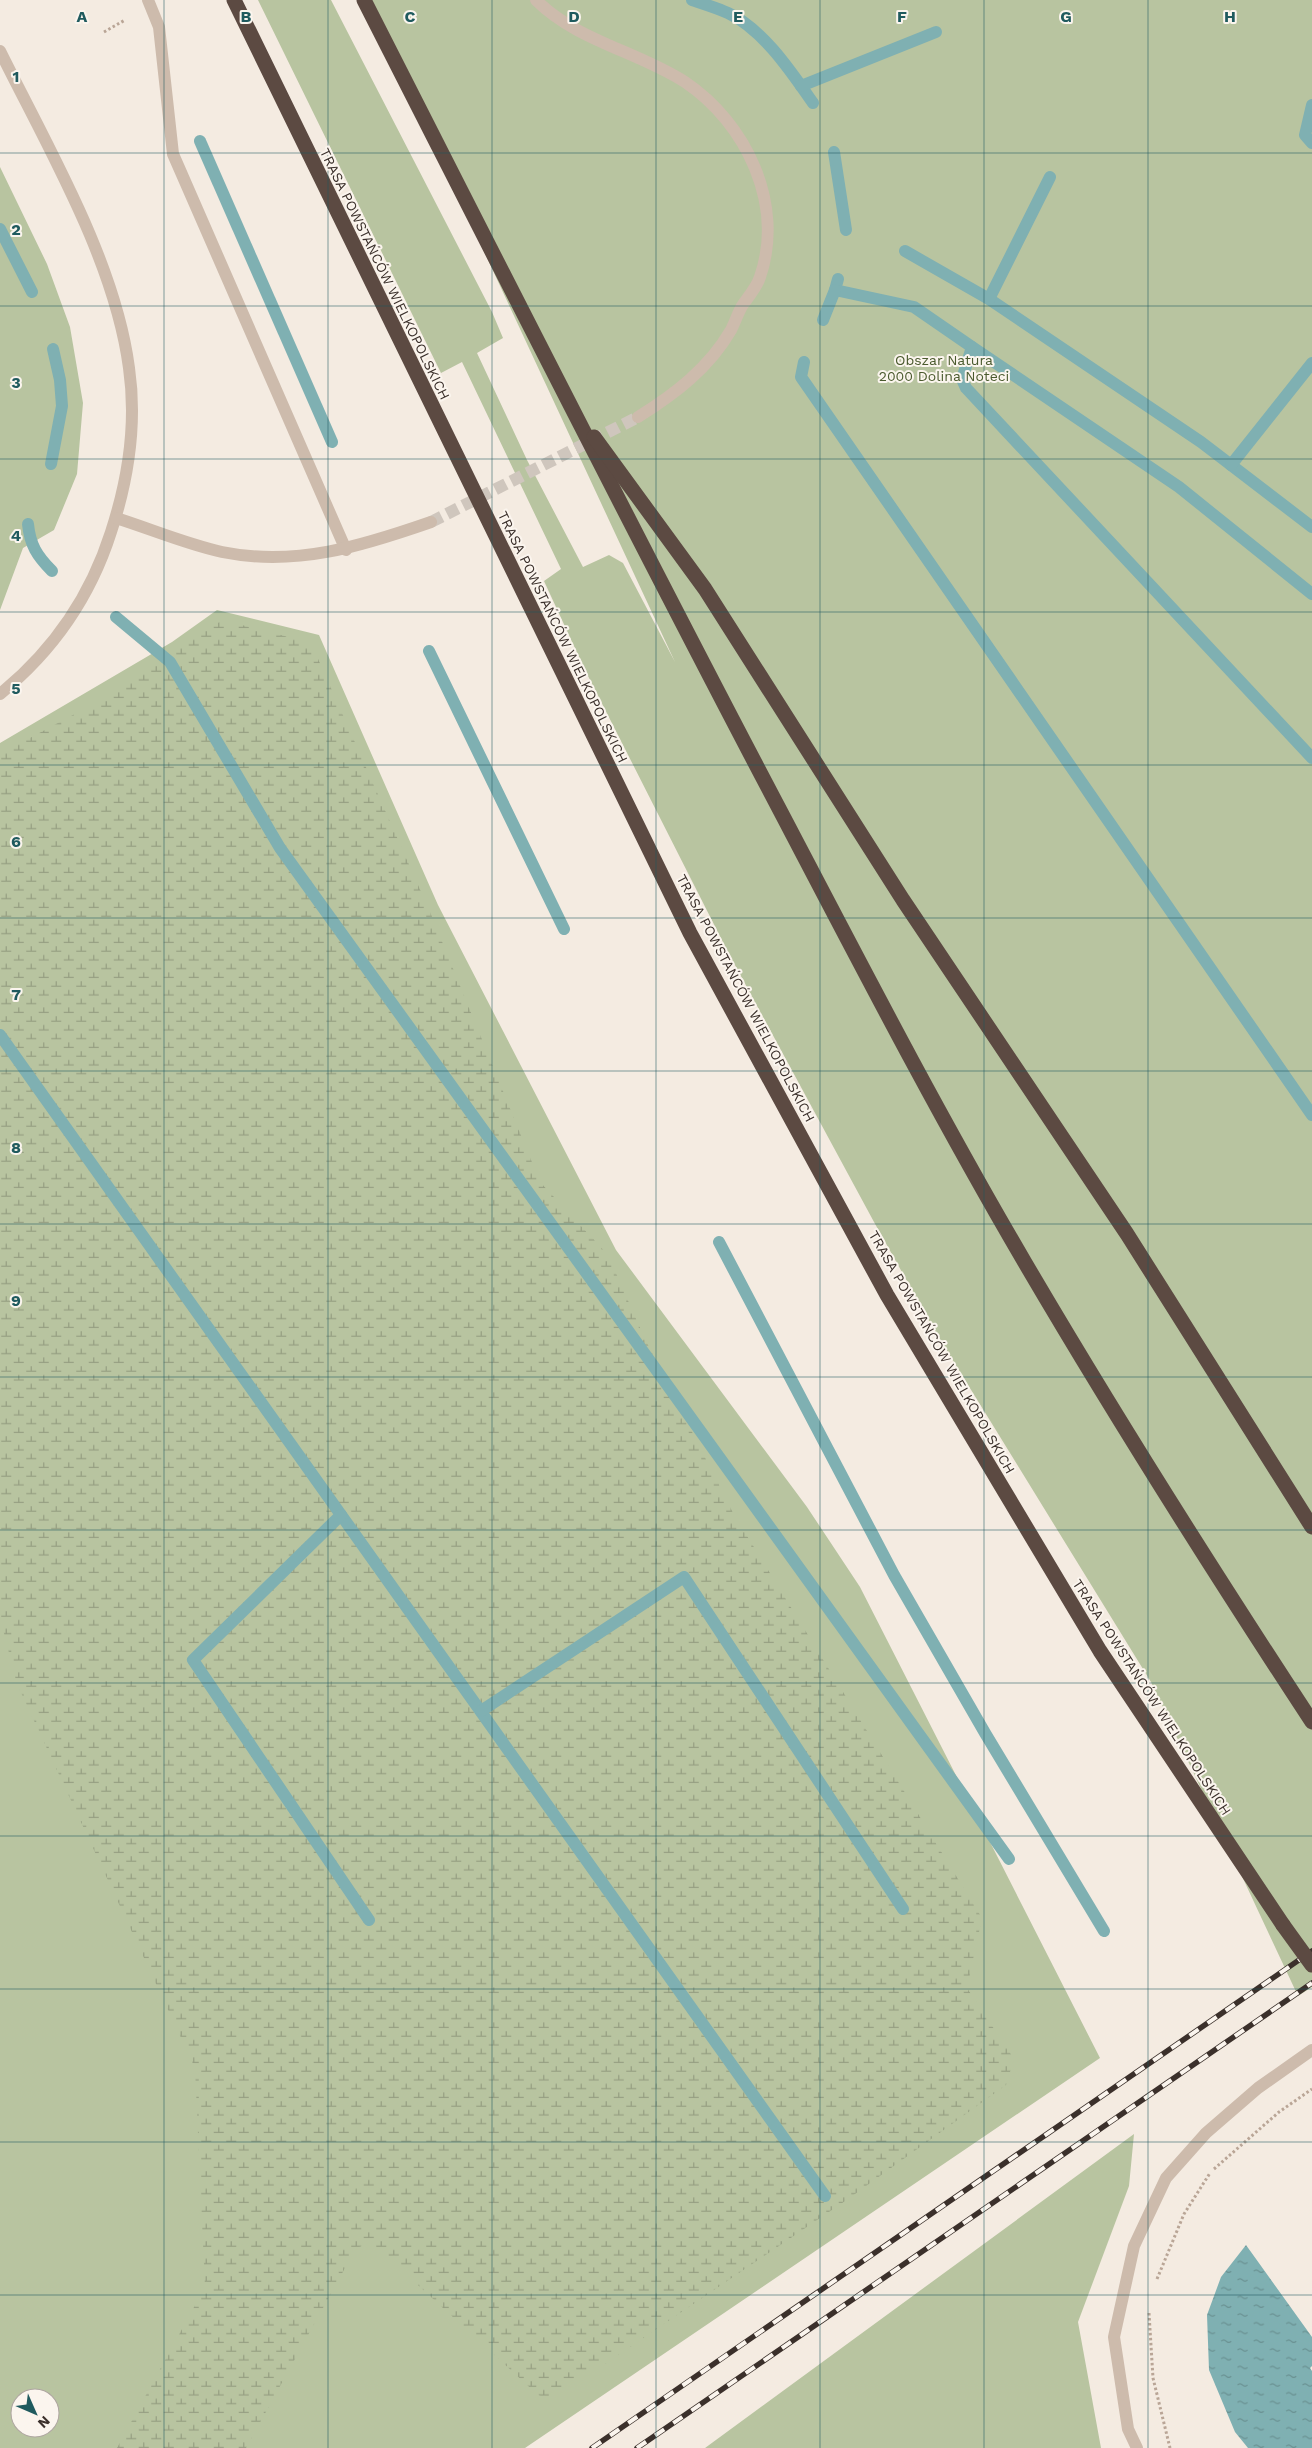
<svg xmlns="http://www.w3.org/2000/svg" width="1312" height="2448" viewBox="0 0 1312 2448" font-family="'Work Sans',sans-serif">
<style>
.green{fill:#b8c4a0;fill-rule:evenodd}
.wetland{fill:url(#wetland-marsh)}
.water{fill:url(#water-ripples)}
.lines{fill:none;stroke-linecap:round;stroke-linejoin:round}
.stream{stroke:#7fb0b2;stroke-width:12}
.minor-tunnel{stroke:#cfc6bd;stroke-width:12;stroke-dasharray:12 6;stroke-linecap:butt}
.path{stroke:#b9a596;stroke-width:3;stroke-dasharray:2.5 2.5;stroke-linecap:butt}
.service{stroke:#cdbbac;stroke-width:12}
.minor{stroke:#cdbbac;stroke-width:12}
.motorway{stroke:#5c4a42;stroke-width:15}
.rail-casing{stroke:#3b302b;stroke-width:5.5}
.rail{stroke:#fbf5ee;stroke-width:4;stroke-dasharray:11;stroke-linecap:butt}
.motorway-bridge{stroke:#5c4a42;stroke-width:15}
.grid{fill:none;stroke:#1f5a5e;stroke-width:1;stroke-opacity:0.55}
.labels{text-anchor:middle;stroke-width:4;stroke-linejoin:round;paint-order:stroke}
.street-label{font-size:14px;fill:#3b302b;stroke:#fbf5ee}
.park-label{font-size:14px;fill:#4a5a2e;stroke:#fbf5ee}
.grid-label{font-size:16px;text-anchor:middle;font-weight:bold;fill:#1f5a5e;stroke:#fbf5ee;stroke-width:4;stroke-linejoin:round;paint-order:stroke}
</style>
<defs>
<pattern id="wetland-marsh" width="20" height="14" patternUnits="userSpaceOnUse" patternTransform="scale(1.25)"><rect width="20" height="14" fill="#b8c4a0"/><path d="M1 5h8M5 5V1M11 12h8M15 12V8" fill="none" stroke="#97a083"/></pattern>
<pattern id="water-ripples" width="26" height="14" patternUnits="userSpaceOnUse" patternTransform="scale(1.25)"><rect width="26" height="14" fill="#7fb0b2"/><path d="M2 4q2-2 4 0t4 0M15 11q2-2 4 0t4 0" fill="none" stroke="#699091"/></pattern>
</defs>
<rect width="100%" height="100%" fill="#f4ebe1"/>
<g class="green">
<path d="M258,0H331L492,312L503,338L477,353L527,460L583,567L609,555L623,563L675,662L367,0H1312V1987L1298,1996L1151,1682L936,1333L874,1222L729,954L586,672L544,581L561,569L462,362L441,373Z"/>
<path d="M0,167L47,264L70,327L83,403L77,474L54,530L23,548L0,610Z"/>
<path d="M217,610L319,635L438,905L616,1250L807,1507L860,1587L1100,2058L525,2448H0V743L172,642ZM20,2398H50V2428H20Z"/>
<path d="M1134,2134L1129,2186L1078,2322L1101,2448H705Z"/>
</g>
<path class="wetland" d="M223,620L311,643L430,912L540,1182L608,1255L644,1337L733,1513L982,1918L967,1988L1014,2059L1006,2085L848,2199L552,2400L538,2395L372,2243L356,2248L246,2448H117L205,2287L195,2068L17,1684L0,1618V754L99,701L167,650Z"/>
<path class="water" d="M1246,2245L1312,2337V2366L1310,2368L1312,2371V2448H1248L1235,2432L1209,2370L1207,2315L1221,2277Z"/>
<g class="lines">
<g class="stream">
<path d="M692,0C704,4 717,8 728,13C763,29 792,73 813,103"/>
<path d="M801,86L936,32"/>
<path d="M1312,105L1305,135L1312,143"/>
<path d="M200,141L332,442"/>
<path d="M834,152L846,230"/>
<path d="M0,229L32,292"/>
<path d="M905,251L989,299L1201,442L1312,527"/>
<path d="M838,279L835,290L914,307L972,347L962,379L966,388L1312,758"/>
<path d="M989,299L1050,177"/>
<path d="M823,320L835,290"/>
<path d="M972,347L1179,487L1312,594"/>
<path d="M804,362L801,377L1312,1115"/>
<path d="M51,464L62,406L60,380L53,349"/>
<path d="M1231,465L1312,363"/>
<path d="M28,524C30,545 37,556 52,571"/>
<path d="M116,617L170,662L280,848L1009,1859"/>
<path d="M429,651L564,929"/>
<path d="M0,1035L825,2196"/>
<path d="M719,1242L894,1575L985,1733L1104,1931"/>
<path d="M341,1515L193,1660L369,1920"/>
<path d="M481,1711L684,1577L903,1909"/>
</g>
<path class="minor-tunnel" d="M431,522L638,417"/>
<g class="path">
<path d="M104,32L125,20"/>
<path d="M1214,2169L1279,2112L1312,2089"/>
<path d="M1157,2279L1184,2214L1210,2173"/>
<path d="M1149,2313L1153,2378L1170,2448"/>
</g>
<path class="service" d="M148,0L159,27L173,154L346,550"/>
<g class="minor">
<path d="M536,0C577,41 637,51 685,82C746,123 785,204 760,277C757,287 748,297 742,306C738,313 735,322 731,330C709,368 675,394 638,417"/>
<path d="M0,51C48,148 115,261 129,368C137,423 128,480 111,532C90,598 53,651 0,694"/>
<path d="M116,518C151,529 186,544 222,552C296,567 362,546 431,522"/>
<path d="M1137,2448L1128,2429L1114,2337L1134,2246L1166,2178L1206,2133L1258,2088L1312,2050"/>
</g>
<g class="motorway">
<path d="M234,0L690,933L887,1295L1100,1651L1283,1925"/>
<path d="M364,0C503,273 641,547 784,818C862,967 939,1116 1024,1261C1116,1418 1213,1571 1312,1722"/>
<path d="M594,437L705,589L903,900L1127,1234L1312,1527"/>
</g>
<defs>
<g id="rail">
<path d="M592,2448L1312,1951"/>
<path d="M637,2448L1312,1983"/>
</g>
</defs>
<use href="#rail" class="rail-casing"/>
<use href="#rail" class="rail"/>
<path class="motorway-bridge" d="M1283,1925L1312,1965"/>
</g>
<path class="grid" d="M164,0V2448M328,0V2448M492,0V2448M656,0V2448M820,0V2448M984,0V2448M1148,0V2448M0,153H1312M0,306H1312M0,459H1312M0,612H1312M0,765H1312M0,918H1312M0,1071H1312M0,1224H1312M0,1377H1312M0,1530H1312M0,1683H1312M0,1836H1312M0,1989H1312M0,2142H1312M0,2295H1312"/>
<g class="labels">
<g class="street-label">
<text transform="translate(385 274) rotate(64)" y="5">TRASA POWSTAŃCÓW WIELKOPOLSKICH</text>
<text transform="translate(563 637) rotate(64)" y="5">TRASA POWSTAŃCÓW WIELKOPOLSKICH</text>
<text transform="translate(746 998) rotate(62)" y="5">TRASA POWSTAŃCÓW WIELKOPOLSKICH</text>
<text transform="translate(942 1352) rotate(60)" y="5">TRASA POWSTAŃCÓW WIELKOPOLSKICH</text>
<text transform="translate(1152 1697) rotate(57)" y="5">TRASA POWSTAŃCÓW WIELKOPOLSKICH</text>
</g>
<g class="park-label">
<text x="944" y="365">Obszar Natura<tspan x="944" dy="16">2000 Dolina Noteci</tspan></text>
</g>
</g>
<g class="grid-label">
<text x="82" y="22">A</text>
<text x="246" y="22">B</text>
<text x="410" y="22">C</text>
<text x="574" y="22">D</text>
<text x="738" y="22">E</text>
<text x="902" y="22">F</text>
<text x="1066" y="22">G</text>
<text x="1230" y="22">H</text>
<text x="16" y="82">1</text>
<text x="16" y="235">2</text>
<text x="16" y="388">3</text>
<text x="16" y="541">4</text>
<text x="16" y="694">5</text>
<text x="16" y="847">6</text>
<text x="16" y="1000">7</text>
<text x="16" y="1153">8</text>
<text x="16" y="1306">9</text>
</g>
<g transform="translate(35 2413) rotate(135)"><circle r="24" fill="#fbf5ee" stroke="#aea6a0"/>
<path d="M0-4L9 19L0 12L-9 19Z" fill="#1f5a5e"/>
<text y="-8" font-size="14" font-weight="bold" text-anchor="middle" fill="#3b302b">N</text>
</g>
</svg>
